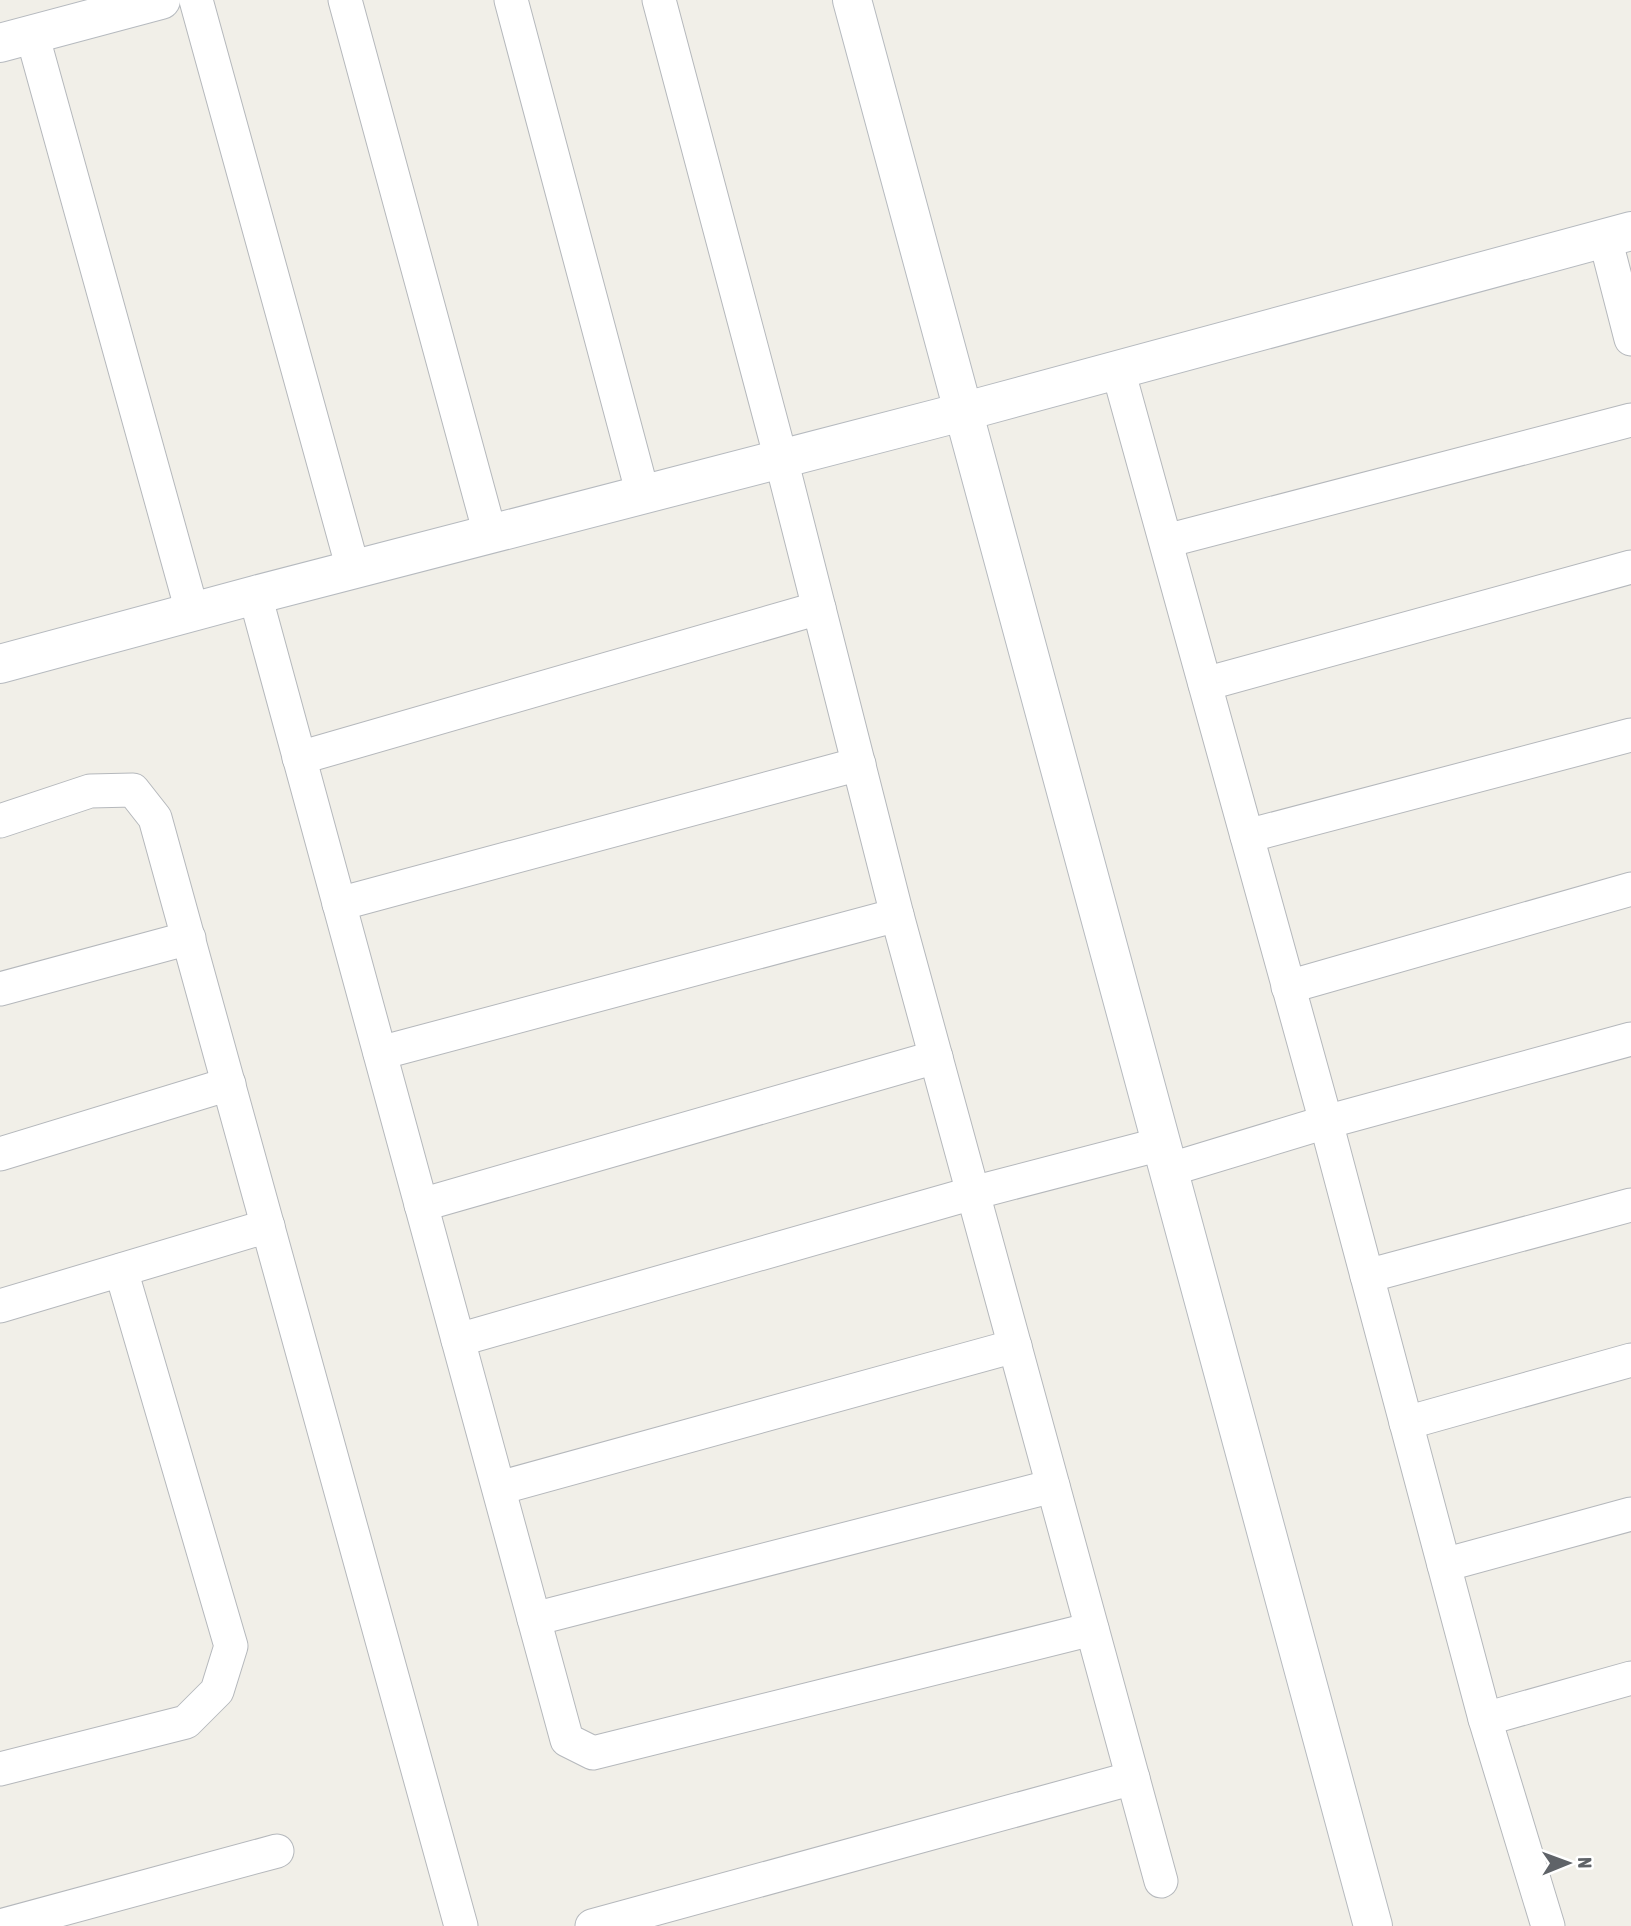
<svg xmlns="http://www.w3.org/2000/svg" width="1631" height="1926" viewBox="0 0 1631 1926" font-family="'Asap Condensed',sans-serif">
<style>
.lines{fill:none;stroke-linecap:round;stroke-linejoin:round}
.street-casing{stroke:#b5b8bc;stroke-width:35}
.secondary-casing{stroke:#b6babf;stroke-width:40}
.street{stroke:#fff;stroke-width:33}
.secondary{stroke:#fff;stroke-width:38}
</style>
<rect width="100%" height="100%" fill="#f1efe8"/>
<g class="lines">
<defs>
<g id="street">
<path d="M196,0L353,569"/>
<path d="M345,0L490,534"/>
<path d="M511,0L643,495"/>
<path d="M659,0L781,459L897,915L1161,1881"/>
<path d="M32,34L192,611"/>
<path d="M1605,238L1631,339"/>
<path d="M1118,370L1326,1122L1485,1719L1548,1926"/>
<path d="M1166,541L1631,420"/>
<path d="M255,595L567,1740L593,1753L1092,1629"/>
<path d="M1205,684L1631,567"/>
<path d="M299,758L819,608"/>
<path d="M0,821L90,791L133,790L155,818L461,1926"/>
<path d="M1247,836L1631,735"/>
<path d="M339,904L859,764"/>
<path d="M1288,987L1631,889"/>
<path d="M0,989L189,938"/>
<path d="M380,1053L897,915"/>
<path d="M0,1154L229,1084"/>
<path d="M1168,1170L1326,1122L1631,1039"/>
<path d="M421,1205L936,1057"/>
<path d="M1367,1276L1631,1205"/>
<path d="M0,1306L268,1226"/>
<path d="M458,1340L973,1193L1161,1144"/>
<path d="M1406,1423L1631,1360"/>
<path d="M499,1488L1015,1346"/>
<path d="M1444,1565L1631,1514"/>
<path d="M534,1619L1053,1486"/>
<path d="M1485,1719L1631,1678"/>
<path d="M0,1769L186,1722L217,1691L231,1646L121,1270"/>
<path d="M0,1926L277,1851"/>
<path d="M592,1926L1133,1778"/>
</g>
<g id="secondary">
<path d="M852,0L1373,1926"/>
<path d="M0,43L161,0"/>
<path d="M0,664L255,595L962,412L1631,231"/>
</g>
</defs>
<use href="#street" class="street-casing"/>
<use href="#secondary" class="secondary-casing"/>
<use href="#street" class="street"/>
<use href="#secondary" class="secondary"/>
</g>
<g transform="translate(1568 1863) rotate(89)" stroke="#ffffff" stroke-width="5" paint-order="stroke">
<path d="M0-5L12 26L0 18L-12 26Z" fill="#5f6368"/>
<text y="-10" font-size="19" font-weight="bold" text-anchor="middle" fill="#5f6368">N</text>
</g>
</svg>
